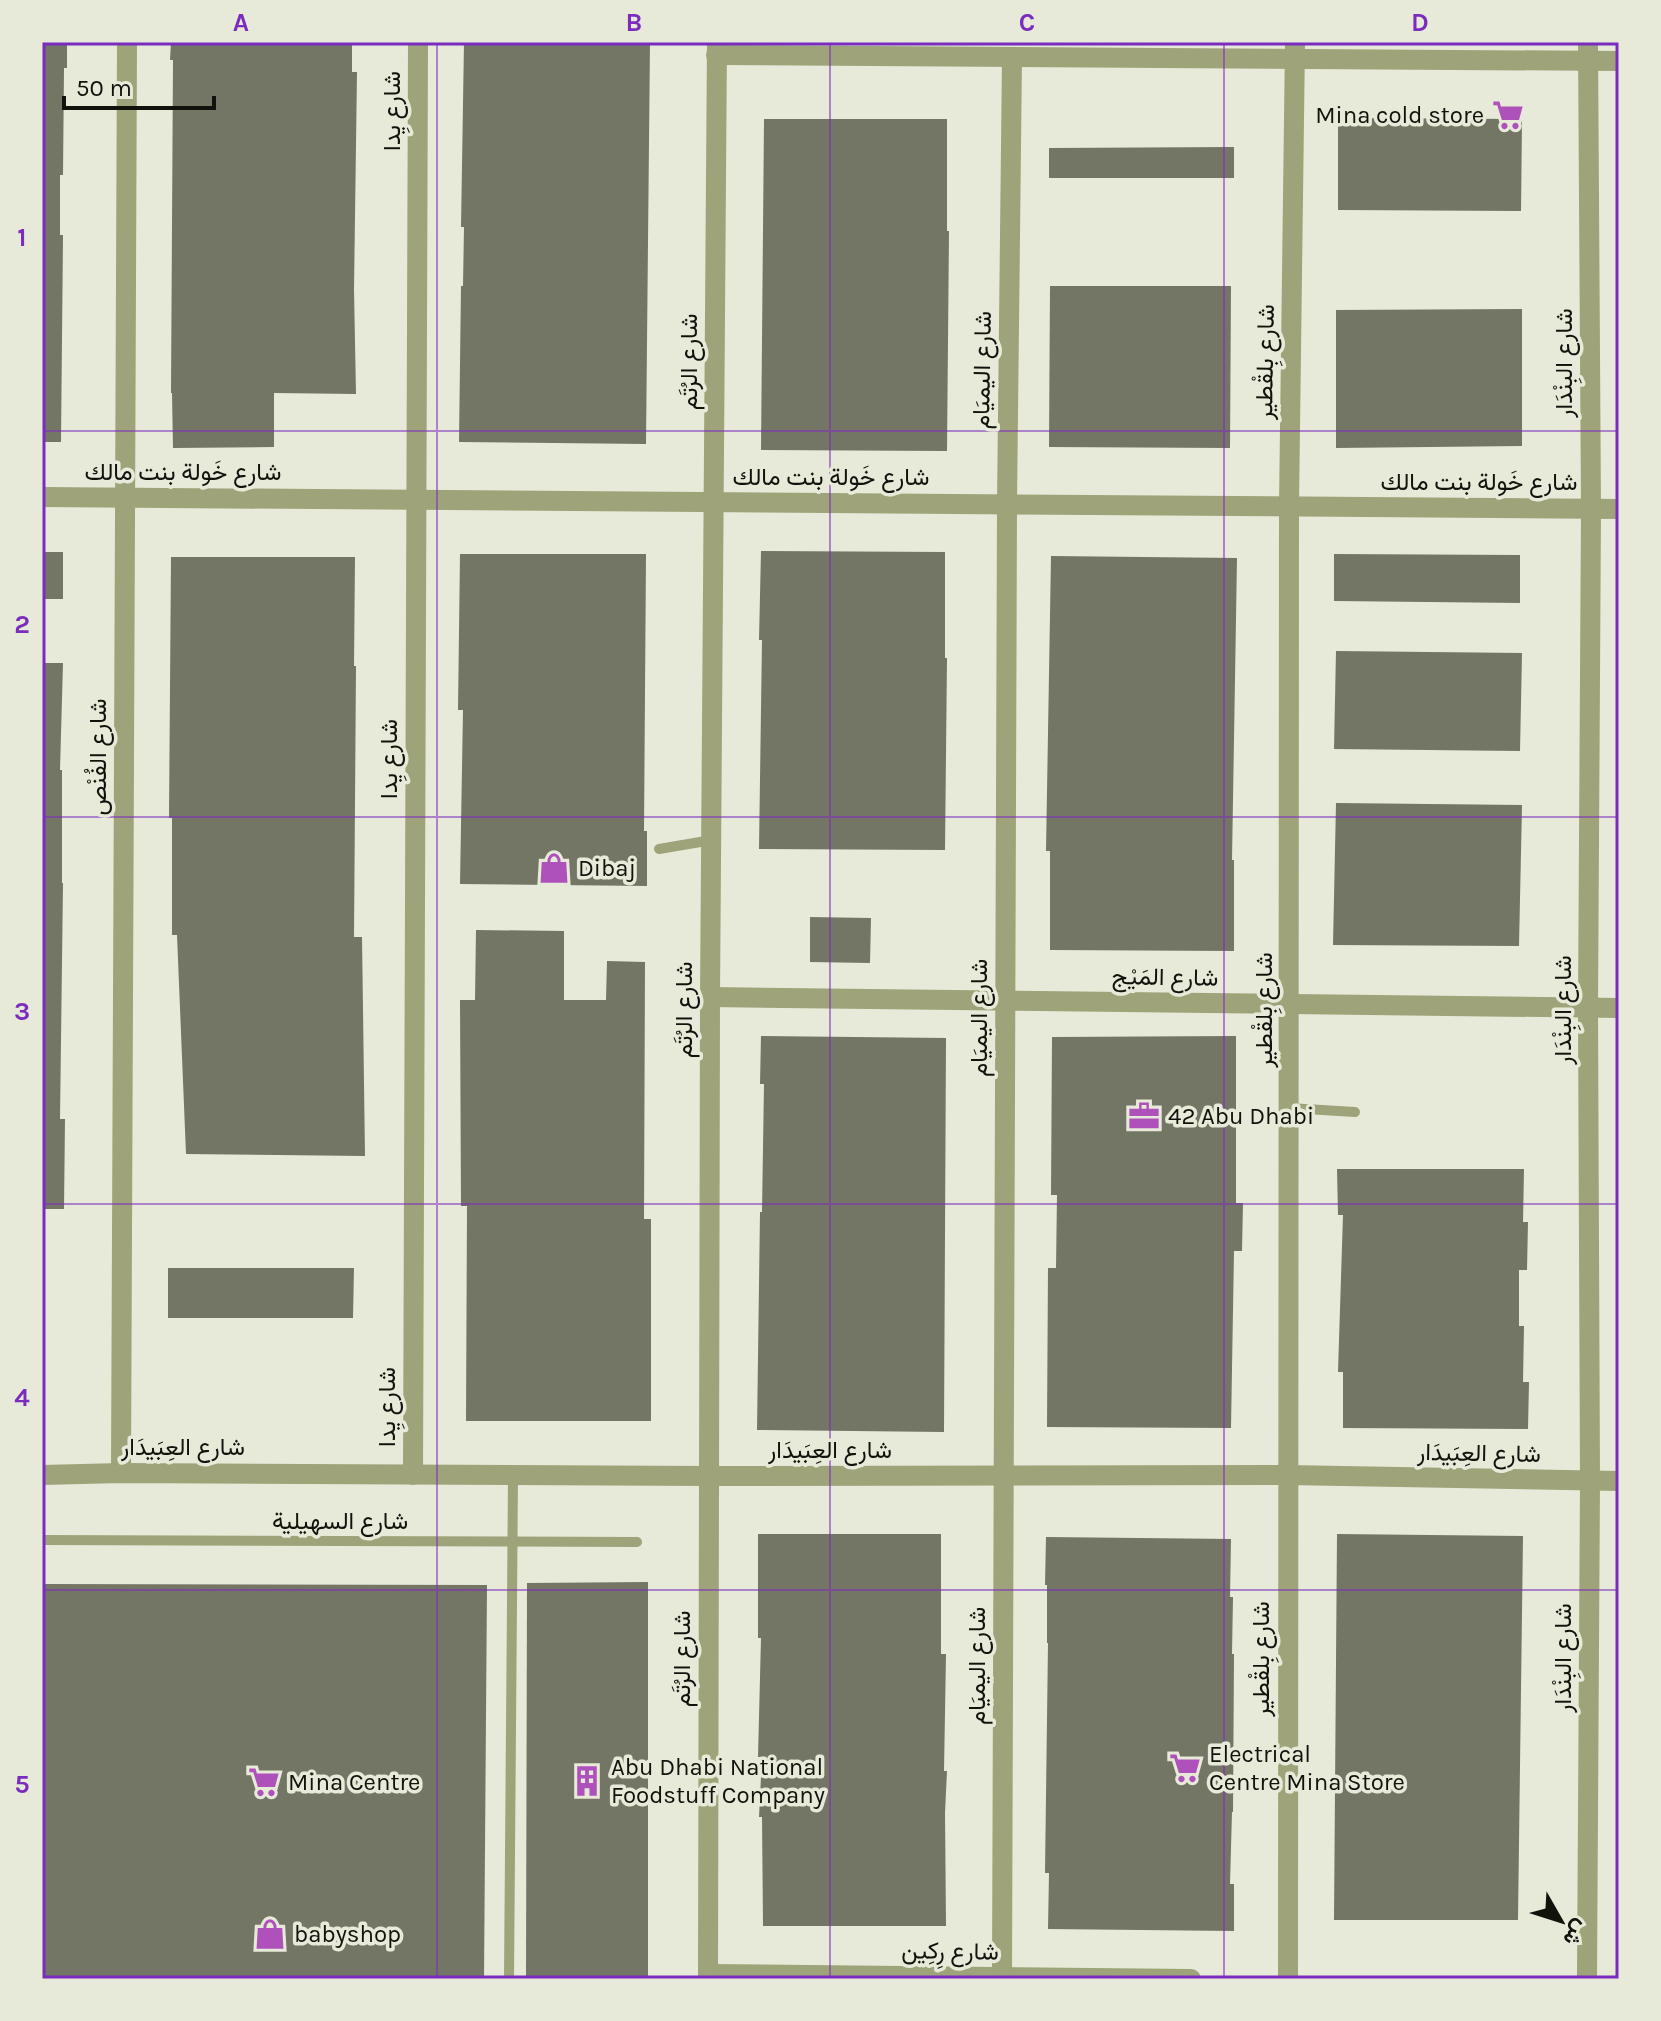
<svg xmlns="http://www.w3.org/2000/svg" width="1661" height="2021" viewBox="0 0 1661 2021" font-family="Karla,Vazirmatn,sans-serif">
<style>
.building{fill:#737565}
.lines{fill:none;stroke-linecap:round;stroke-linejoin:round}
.lane{stroke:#9ea379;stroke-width:10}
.street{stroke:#9ea379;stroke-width:20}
.grid{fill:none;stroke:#7b2cbf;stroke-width:2;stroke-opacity:0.55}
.labels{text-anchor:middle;stroke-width:7;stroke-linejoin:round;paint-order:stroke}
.street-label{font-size:24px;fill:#11120c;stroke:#e7ead8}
.poi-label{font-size:24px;fill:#11120c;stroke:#e7ead8;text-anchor:start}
.neatline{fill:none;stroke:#7b2cbf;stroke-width:3}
.grid-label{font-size:26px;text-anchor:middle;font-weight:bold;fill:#7b2cbf}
</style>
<rect width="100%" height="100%" fill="#e7ead8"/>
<g class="building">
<path d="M42,42H67V68H64L63,175H60V235H63L61,442H42Z"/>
<path d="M171,42H352V72H357L354,290L356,394L274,393V447L173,448L172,393H171L173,60H170Z"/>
<path d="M464,42H650L646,444L459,442L461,286H463L464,227H461Z"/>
<path d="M1338,118L1522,119L1521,211L1338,210Z"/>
<path d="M764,119H947V231H949L947,451L761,450Z"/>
<path d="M1234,147V178H1049V148Z"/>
<path d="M1050,286H1231L1230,448L1049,447Z"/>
<path d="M1522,309V446L1336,448V310Z"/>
<path d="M761,551L945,552V658H947L945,850L759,849L762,640H759Z"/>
<rect x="42" y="552" width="21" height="47"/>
<path d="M460,554H646L644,831H647V886L460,884L463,710H458Z"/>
<path d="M1334,554L1520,555V603L1334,601Z"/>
<path d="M1051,556L1237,558L1232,860H1234V951L1050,950V851H1046Z"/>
<path d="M171,557H355L354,666H356L354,937H362L365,1156L186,1154L177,935H172V818H169Z"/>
<path d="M1336,651L1522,653L1520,751L1334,749Z"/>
<path d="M42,663H63L60,770H62V883H63L60,1119H65L64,1209H42Z"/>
<path d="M1336,803L1522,805L1519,946L1333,945Z"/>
<path d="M810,917L871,918L870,963L810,962Z"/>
<path d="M476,930L564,931V1000H606L607,961L645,962L644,1219H651V1421H466L467,1206H461L460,1000H475Z"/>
<path d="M761,1036L946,1038L944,1432L757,1430L760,1212H762L764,1084H760Z"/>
<path d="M1236,1036V1203H1243L1242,1251H1234L1231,1428L1047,1427L1048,1268H1056L1057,1195H1051L1052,1037Z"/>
<path d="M1337,1169H1524L1523,1222H1528L1527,1270H1519V1326H1524L1523,1382H1529L1528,1429L1343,1428V1372H1338L1343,1215H1338Z"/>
<path d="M168,1268H354L353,1318H168Z"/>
<path d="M758,1534H941V1654H946L944,1771H947L945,1813L946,1926H763L762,1817H759L762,1757H758L761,1638H758Z"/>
<path d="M1337,1534L1523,1536L1518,1920H1334Z"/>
<path d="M1046,1537L1231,1539L1230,1597H1233L1232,1654H1234L1233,1812H1232L1230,1884H1234V1931L1048,1929L1049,1873H1045L1048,1643H1047V1585H1045Z"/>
<path d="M648,1582V1979H526L527,1583Z"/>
<path d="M42,1584L487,1585L484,1979H42Z"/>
</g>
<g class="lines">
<g class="lane">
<path d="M659,849L712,840"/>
<path d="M1289,1108L1355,1112"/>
<path d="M42,1540L637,1542"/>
<path d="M509,1979L513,1476"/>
</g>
<g class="street">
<path d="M716,55L1619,61"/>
<path d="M42,497L1619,509"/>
<path d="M710,997L1619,1008"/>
<path d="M121,1473L127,42"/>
<path d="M42,1475L121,1473L708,1476L1287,1475L1619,1481"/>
<path d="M413,1475L418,42"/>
<path d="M709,1974L1191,1979"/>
<path d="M708,1979L710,997L717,42"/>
<path d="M1002,1979L1007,504L1012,57"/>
<path d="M1288,1979L1289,506L1295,42"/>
<path d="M1587,1979L1590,1481L1588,1008L1591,509L1588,42"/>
</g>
</g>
<path class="grid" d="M437,42V1979M830,42V1979M1224,42V1979M42,431H1619M42,817H1619M42,1204H1619M42,1590H1619"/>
<defs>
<symbol id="supermarket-bare" viewBox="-9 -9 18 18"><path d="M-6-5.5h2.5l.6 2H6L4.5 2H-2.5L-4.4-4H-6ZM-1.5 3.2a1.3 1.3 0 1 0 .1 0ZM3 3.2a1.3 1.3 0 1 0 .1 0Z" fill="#af51bb" stroke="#e7ead8" stroke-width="2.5" paint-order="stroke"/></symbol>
<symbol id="shop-bare" viewBox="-9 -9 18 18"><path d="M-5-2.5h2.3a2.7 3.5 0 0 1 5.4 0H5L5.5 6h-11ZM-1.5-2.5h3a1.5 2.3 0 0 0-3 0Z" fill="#af51bb" stroke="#e7ead8" stroke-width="2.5" paint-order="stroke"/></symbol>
<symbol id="office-bare" viewBox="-9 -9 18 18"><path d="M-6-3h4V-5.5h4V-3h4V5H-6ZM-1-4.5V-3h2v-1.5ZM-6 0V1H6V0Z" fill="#af51bb" stroke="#e7ead8" stroke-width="2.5" paint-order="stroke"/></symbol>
<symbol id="building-bare" viewBox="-9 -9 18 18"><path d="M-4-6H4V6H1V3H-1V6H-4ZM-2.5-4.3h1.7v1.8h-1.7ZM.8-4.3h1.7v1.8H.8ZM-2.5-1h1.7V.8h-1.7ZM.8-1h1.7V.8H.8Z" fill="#af51bb" stroke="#e7ead8" stroke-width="2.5" paint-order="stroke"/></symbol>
</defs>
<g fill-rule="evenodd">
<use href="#supermarket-bare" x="1486" y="93" width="44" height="44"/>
<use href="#shop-bare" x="532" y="846" width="44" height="44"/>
<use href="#office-bare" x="1122" y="1094" width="44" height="44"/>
<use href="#supermarket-bare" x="1163" y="1746" width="44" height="44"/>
<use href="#building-bare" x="565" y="1759" width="44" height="44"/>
<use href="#supermarket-bare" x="242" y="1760" width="44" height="44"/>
<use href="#shop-bare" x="248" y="1912" width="44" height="44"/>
</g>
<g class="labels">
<g class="street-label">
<text transform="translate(392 111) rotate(-90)" y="8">شارع يِدا</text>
<text transform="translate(689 362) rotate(-90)" y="8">شارع الرُتَم</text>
<text transform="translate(1265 362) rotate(-89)" y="8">شارع بِلقْطير</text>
<text transform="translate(1564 363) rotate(-90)" y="8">شارع البِنْدَار</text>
<text transform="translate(982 370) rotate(-89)" y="8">شارع اليميَام</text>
<text x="183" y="480">شارع خَولة بنت مالك</text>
<text x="831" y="485">شارع خَولة بنت مالك</text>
<text x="1479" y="490">شارع خَولة بنت مالك</text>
<text transform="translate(98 757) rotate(-90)" y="8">شارع الفُنْص</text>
<text transform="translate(389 759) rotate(-90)" y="8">شارع يِدا</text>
<text transform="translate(1165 977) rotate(1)" y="8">شارع المَيْج</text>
<text transform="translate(684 1010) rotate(-90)" y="8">شارع الرُتَم</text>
<text transform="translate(1264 1010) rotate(-90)" y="8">شارع بِلقْطير</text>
<text transform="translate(1563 1010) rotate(-90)" y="8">شارع البِنْدَار</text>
<text transform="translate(979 1018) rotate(-90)" y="8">شارع اليميَام</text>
<text transform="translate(387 1407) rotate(-90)" y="8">شارع يِدا</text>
<text x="183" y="1455">شارع العِبَيدَار</text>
<text x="830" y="1458">شارع العِبَيدَار</text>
<text transform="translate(1479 1453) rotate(1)" y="8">شارع العِبَيدَار</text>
<text x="340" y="1529">شارع السهيلية</text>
<text transform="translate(1563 1658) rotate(-90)" y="8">شارع البِنْدَار</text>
<text transform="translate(682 1659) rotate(-90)" y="8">شارع الرُتَم</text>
<text transform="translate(1261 1659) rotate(-90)" y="8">شارع بِلقْطير</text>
<text transform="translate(977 1666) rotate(-90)" y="8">شارع اليميَام</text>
<text transform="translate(950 1951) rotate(1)" y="8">شارع رِكِين</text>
</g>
<g class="poi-label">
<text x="1484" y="123" text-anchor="end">Mina cold store</text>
<text x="578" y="876">Dibaj</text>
<text x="1168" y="1124">42 Abu Dhabi</text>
<text x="1209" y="1762">Electrical<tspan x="1209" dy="28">Centre Mina Store</tspan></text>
<text x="611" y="1775">Abu Dhabi National<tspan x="611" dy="28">Foodstuff Company</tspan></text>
<text x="288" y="1790">Mina Centre</text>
<text x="294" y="1942">babyshop</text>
</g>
</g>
<rect width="1661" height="2021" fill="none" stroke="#e7ead8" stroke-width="88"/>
<g transform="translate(1561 1921) rotate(129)" stroke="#e7ead8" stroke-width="6" paint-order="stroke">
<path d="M0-6L14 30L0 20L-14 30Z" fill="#11120c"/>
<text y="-12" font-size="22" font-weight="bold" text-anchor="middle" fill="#11120c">ش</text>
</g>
<path d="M64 96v12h150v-12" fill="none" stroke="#11120c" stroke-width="4"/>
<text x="76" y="96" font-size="24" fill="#11120c" stroke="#e7ead8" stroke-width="6" paint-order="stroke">50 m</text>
<rect x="44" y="44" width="1573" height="1933" class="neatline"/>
<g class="grid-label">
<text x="241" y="31">A</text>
<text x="634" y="31">B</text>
<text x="1027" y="31">C</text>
<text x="1420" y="31">D</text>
<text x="22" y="246">1</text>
<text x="22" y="633">2</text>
<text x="22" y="1020">3</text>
<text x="22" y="1406">4</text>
<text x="22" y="1793">5</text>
</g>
</svg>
